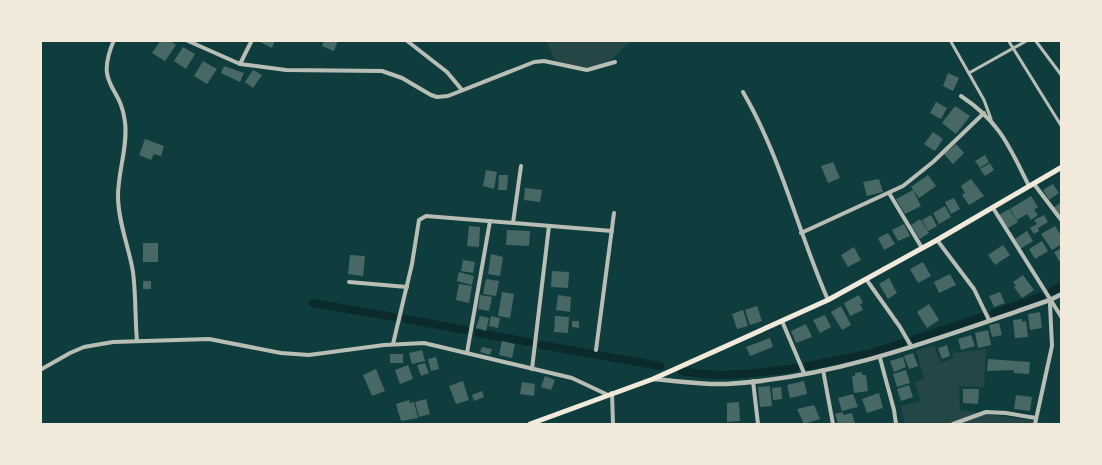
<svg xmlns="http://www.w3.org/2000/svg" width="1102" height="465" viewBox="0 0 1102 465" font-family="'Archivo Narrow',sans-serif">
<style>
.green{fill:#244646}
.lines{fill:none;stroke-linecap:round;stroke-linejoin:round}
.canal{stroke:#0a2a2b;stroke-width:8}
.building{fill:#486865}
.pedestrian{stroke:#b8beb3;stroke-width:3}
.minor{stroke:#b8beb3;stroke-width:4}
.tertiary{stroke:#b8beb3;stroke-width:4.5}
.secondary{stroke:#f1e9da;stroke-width:5}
</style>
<rect width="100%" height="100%" fill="#0f3d3e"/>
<g class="green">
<path d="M546,41H635C622,46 621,52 612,59C595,72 575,66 556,61Z"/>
<path d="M934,345L941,363L953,358L952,353L986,349L984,387L959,386L960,410L1042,422V424H905L901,406L921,401L915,383L924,378L916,351Z"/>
</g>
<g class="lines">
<g class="canal">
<path d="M1052,291L1062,286"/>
<path d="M313,303L393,317"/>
<path d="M994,313L1041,297"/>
<path d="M406,319L465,330"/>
<path d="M478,333L529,342"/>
<path d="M915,339L981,317"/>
<path d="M542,345L660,366"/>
<path d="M808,366L868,354L902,343"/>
<path d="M682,371C724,379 753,373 795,368"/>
</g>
</g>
<g class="building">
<path d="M161,40H169L176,45L165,61L152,53Z"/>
<path d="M256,40H275L272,48Z"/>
<path d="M324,40H338L334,51L322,46Z"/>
<path d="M183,47L195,54L186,69L174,61Z"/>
<path d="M203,61L217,69L207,84L194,76Z"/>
<path d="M224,66L244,73L240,82L221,73Z"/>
<path d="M253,70L262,75L253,88L245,82Z"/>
<path d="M948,73L959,78L953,91L943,86Z"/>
<path d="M936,102L947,108L941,119L930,113Z"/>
<path d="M955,106L970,116L956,134L942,123Z"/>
<path d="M933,132L943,139L935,151L924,144Z"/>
<path d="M145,139L164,146L161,156L154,154L151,160L139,155Z"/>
<path d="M956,144L964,153L953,164L944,154Z"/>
<path d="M985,155L989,162L980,168L975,161Z"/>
<path d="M833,162L840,178L828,183L821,166Z"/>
<path d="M990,163L994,170L985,176L980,169Z"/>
<path d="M486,170L497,172L494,189L483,186Z"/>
<path d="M499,175H508L507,190H498Z"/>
<path d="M928,175L936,186L919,198L911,187Z"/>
<path d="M879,179L883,192L867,196L863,182Z"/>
<path d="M971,179L984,196L969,205L962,195L965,193L961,186Z"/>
<path d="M1053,184L1059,193L1049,200L1043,190Z"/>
<path d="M525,188L542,190L540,202L524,200Z"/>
<path d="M913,190L921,206L905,214L896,199Z"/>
<path d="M1031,196L1038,207L1034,210L1038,215L1031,220L1027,214L1017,220L1010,209Z"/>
<path d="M954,198L960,209L951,214L945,202Z"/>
<path d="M1062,202V218L1054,207Z"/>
<path d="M945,206L951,217L939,224L933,213Z"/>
<path d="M1009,209L1018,222L1008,228L999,215Z"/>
<path d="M931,215L937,226L928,231L922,220Z"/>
<path d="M1044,215L1048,222L1038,228L1039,231L1034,234L1030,228L1037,224L1034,220Z"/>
<path d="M920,219L929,233L920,239L911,225Z"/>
<path d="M904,224L910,236L898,241L892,230Z"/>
<path d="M469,226L480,227L479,247L467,246Z"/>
<path d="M1055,226L1062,237V244L1052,250L1041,234Z"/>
<path d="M507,230L530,231L529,246L506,245Z"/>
<path d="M1027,231L1033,241L1020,249L1015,239Z"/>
<path d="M888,233L895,244L884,250L878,238Z"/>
<path d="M1042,241L1048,251L1035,259L1029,249Z"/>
<rect x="143" y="243" width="15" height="19"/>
<path d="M1003,245L1010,255L995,265L988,255Z"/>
<path d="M854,247L861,260L848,267L841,255Z"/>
<path d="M1062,248V259L1059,261L1054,252Z"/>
<path d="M491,254L503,257L500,276L488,274Z"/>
<path d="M350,255L365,256L363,276L348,274Z"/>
<path d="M463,260L475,262L473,273L461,271Z"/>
<path d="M923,262L931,276L918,283L910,269Z"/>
<path d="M552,271L569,272L568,288L551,287Z"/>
<path d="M459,272L474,276L472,285L457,281Z"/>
<path d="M950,274L956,285L939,293L934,282Z"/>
<path d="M1023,275L1034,290L1022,298L1014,287L1016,285L1013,282Z"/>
<path d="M889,278L897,293L888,299L879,284Z"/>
<path d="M486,279L499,281L496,296L483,294Z"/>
<rect x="143" y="281" width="8" height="8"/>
<path d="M459,284L472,286L469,303L456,300Z"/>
<path d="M502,292L514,294L510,318L498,316Z"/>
<path d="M1000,292L1005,303L994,307L989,296Z"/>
<path d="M480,295L492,297L489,311L478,309Z"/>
<path d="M558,295L571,297L570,312L556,310Z"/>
<path d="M859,295L863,303L860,304L863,310L850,316L844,303Z"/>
<path d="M929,304L939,320L927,328L917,312Z"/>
<path d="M757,306L762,321L750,325L745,310Z"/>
<path d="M841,306L851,325L842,330L831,312Z"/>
<path d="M743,310L748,326L737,329L732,314Z"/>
<path d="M1040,312L1042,328L1030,330L1028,314Z"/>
<path d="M825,315L831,327L820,333L813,320Z"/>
<path d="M480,316L489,318L486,331L476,328Z"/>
<path d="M491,316L500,318L498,328L489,326Z"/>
<path d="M555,316L569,317L568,333L554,332Z"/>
<path d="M1022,319V322L1026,321L1028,337L1015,338L1013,320Z"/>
<path d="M572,321H579V328L572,327Z"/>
<path d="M999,323L1002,335L992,337L989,325Z"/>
<path d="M806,324L812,337L796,343L791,331Z"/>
<path d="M988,330L991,345L978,348L975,333Z"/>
<path d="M971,335L975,346L961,350L958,339Z"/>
<path d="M770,338L773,347L750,356L746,347Z"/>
<path d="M502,341L515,344L512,358L499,355Z"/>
<path d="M947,345L950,356L942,359L938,348Z"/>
<path d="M482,347L492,349L490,355L480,352Z"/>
<path d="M422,350L425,361L412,364L409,353Z"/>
<path d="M913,353L918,366L909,369L904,356Z"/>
<rect x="390" y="354" width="13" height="9"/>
<path d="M436,357L439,369L431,371L428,359Z"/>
<path d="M903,357L906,367L894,372L890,361Z"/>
<path d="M988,359L1030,362L1029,374L1014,373V370L987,371Z"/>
<path d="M425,363L429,373L421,376L417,365Z"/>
<path d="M408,365L413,379L400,384L395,370Z"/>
<path d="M376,369L385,391L372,396L363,375Z"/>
<path d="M906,370L910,383L897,387L893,374Z"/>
<path d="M862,372V375H866L868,391L854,393L852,376H855V373Z"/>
<path d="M545,376L555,380L551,390L541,387Z"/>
<path d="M463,381L469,400L456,404L449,386Z"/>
<path d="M804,381L807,394L790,398L787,385Z"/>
<path d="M522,382L535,384L534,396L520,394Z"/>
<path d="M909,385L913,397L901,401L897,389Z"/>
<path d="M770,386L772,406L760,407L758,387Z"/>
<path d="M781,387L782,399L773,400L772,388Z"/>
<path d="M963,389H979L978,404L963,403Z"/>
<path d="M482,391L484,397L474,401L472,395Z"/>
<path d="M879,393L883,408L867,413L862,399Z"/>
<path d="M853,394L858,407L842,411L838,398Z"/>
<path d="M1016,395L1032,397L1030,411L1014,409Z"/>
<path d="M426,399L430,414L419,417L415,402Z"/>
<path d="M409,400L410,403L414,402L418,418L401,421L396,404Z"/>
<path d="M739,402L740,421L727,422V403Z"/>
<path d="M814,405L820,419L804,424L797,409Z"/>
<path d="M843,412V415L852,413L855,424H838L835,414Z"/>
</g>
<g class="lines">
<g class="pedestrian">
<path d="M950,40L984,100L991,119"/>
<path d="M1008,40L1062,127"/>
<path d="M1035,40L1062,76"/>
<path d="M969,73L1028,40"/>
</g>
<g class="minor">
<path d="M114,40C94,87 121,84 125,122C128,147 118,171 118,196C118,222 129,247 133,272C136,295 135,319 137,341"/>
<path d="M186,40L240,64L286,70L382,71L402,78L431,95L437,97L448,96L534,62L544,61L587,70L615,62"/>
<path d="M406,40L447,72L462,90"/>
<path d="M240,64L252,40"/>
<path d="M743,92C781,157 798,232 828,300"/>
<path d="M961,96C1000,122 1009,146 1029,186"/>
<path d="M1034,184L1062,221"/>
<path d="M889,193L922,248"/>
<path d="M993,208L1062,318"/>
<path d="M513,223L521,166"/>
<path d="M801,233L903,186L933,162L984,113"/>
<path d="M937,240L974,289L989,320"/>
<path d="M866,279L900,327L911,346"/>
<path d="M349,282L407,287"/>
<path d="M782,321L804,373"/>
<path d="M393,344L412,264L419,220L426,216L612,231"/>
<path d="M596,350L614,213"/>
<path d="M467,353L490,221"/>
<path d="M880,358L894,410L896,424"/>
<path d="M532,369L549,226"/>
<path d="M40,370L70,353L84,347L113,342L209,339L281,353L309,355L384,345L424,343L572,378L608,395"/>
<path d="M823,370L833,424"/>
<path d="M753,381L758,424"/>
<path d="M612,393L613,424"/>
<path d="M953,424L986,412L1006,413L1036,418"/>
<path d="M1035,424L1052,346L1050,304"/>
</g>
<path class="tertiary" d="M653,379C677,381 702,385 726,384C839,378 944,336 1050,300L1062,294"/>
<path class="secondary" d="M530,424L653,379L828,300L937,240L1062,167"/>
</g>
<rect width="1102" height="465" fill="none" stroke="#f1e9da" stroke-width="84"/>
</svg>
